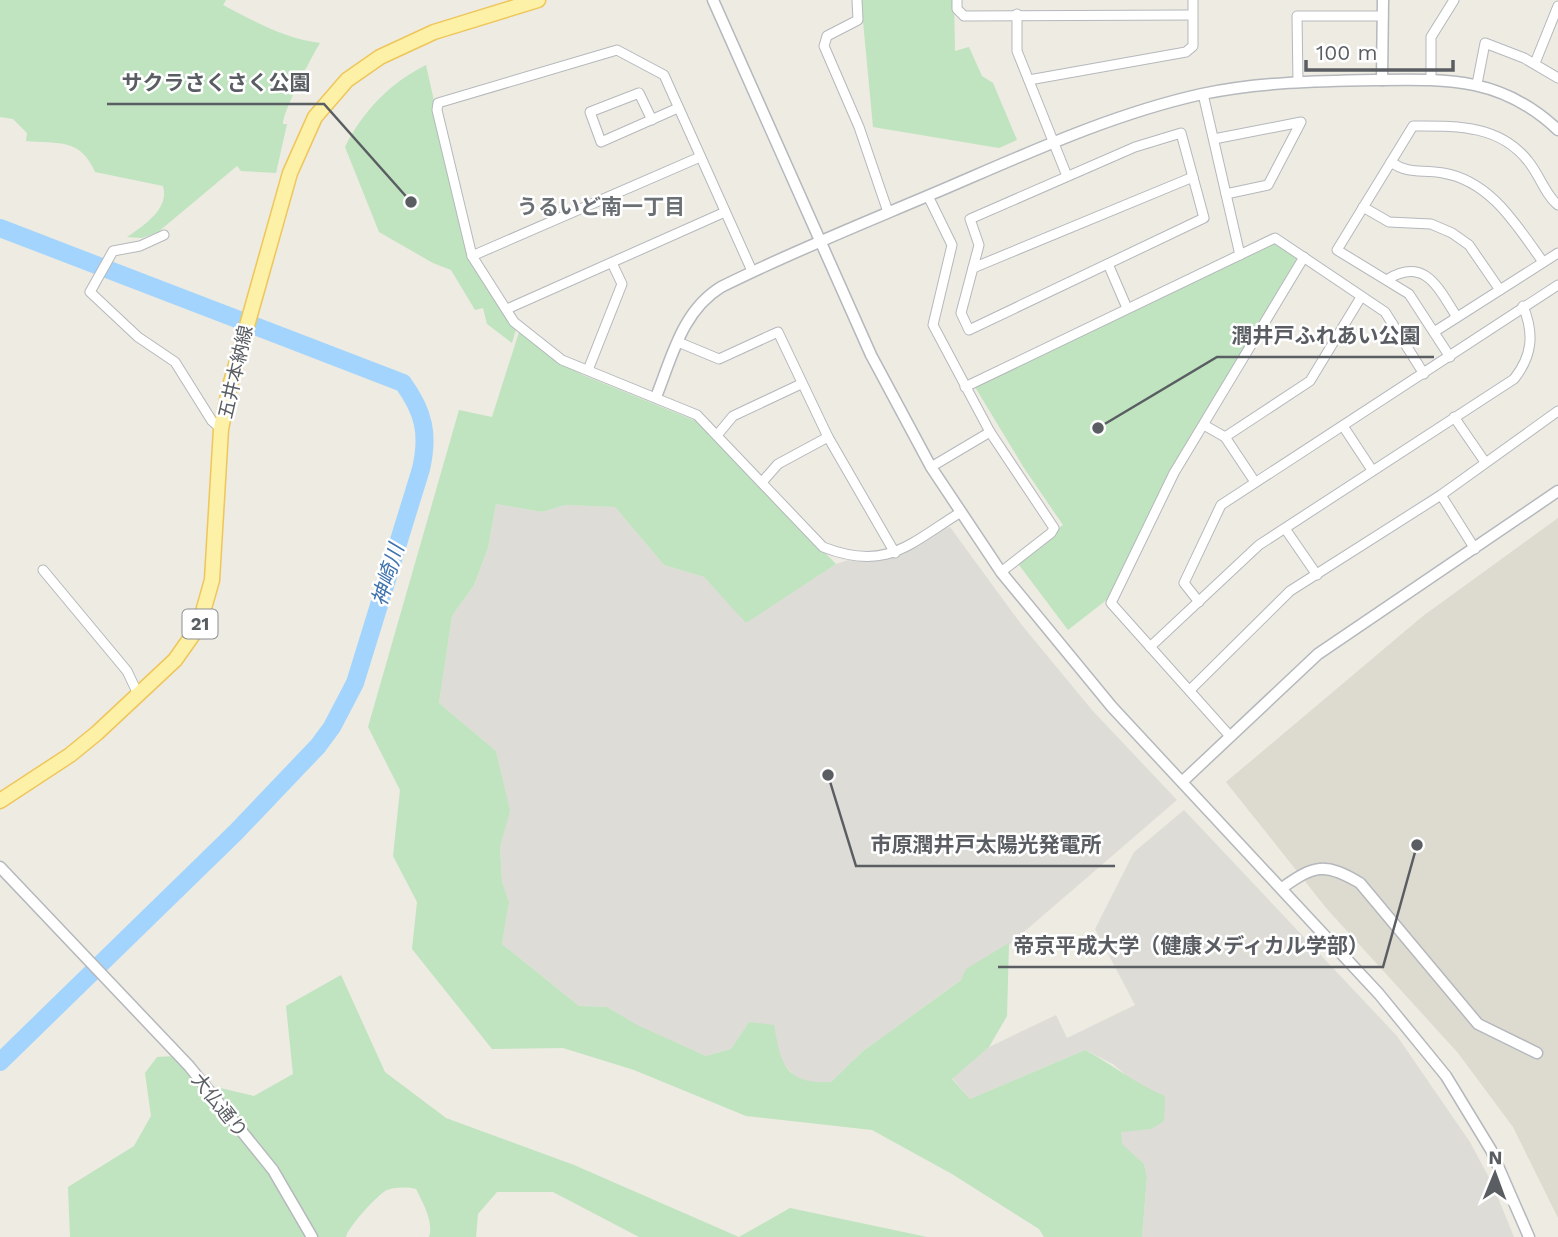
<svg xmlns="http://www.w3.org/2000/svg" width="1558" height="1237" viewBox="0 0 1558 1237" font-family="'Work Sans','Noto Sans JP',sans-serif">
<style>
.industrial{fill:#dedcd6}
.education{fill:#dddad0}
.green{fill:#bfe4bf}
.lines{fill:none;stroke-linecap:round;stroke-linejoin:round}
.river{stroke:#a2d4fd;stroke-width:18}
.minor-casing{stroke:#b5b8bc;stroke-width:11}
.tertiary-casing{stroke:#b5b8bc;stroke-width:13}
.primary-casing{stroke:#eec65a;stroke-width:17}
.minor{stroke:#fff;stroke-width:9}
.tertiary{stroke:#fff;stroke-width:10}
.primary{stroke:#fdf0a7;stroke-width:14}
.labels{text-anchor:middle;stroke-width:5;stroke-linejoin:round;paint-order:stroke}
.shield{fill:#fff;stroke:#8c8e92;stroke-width:2}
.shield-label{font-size:18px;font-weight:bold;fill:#5a5e63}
.street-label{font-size:19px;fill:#5a5e63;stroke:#fff}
.neighbourhood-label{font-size:21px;font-weight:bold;fill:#6b7075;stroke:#fff}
.water-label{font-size:21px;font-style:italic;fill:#4074ae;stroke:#fff}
.leader{fill:none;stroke:#5a5e63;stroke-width:2.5}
.callout-dot{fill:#5a5e63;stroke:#fff;stroke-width:2.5}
.callout-label{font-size:21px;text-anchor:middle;font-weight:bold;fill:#5a5e63;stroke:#fff;stroke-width:5;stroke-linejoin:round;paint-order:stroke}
</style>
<rect width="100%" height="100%" fill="#edebe2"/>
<g class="industrial">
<path d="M496,504L542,512L565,505L615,507L664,565L704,577L746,622L836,564L950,527L1021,624L1092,710L1177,800L1010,944L863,1051L831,1082L811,1083L795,1077L749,1022L731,1049L706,1056L636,1025L607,1007L579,1006L502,944L509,902L502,882L500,847L509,811L496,751L439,703L452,616L474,585L488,548Z"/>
<path d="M1184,810L1397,1036L1470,1142L1492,1183L1514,1237H1142L1147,1177L1144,1164L1121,1144V1131L1150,1129L1164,1096L1136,1084L1113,1064L1085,1050L970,1099L952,1078L989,1047L1056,1015L1067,1038L1135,1005L1095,929L1134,852Z"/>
</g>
<path class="education" d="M1558,518V1218L1513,1127L1458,1053L1327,909L1226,782L1423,616Z"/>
<g class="green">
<path d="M0,0H226L223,5C254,21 284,39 320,43C312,56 282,113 283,124H287L276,173L241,171L237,166L158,232L142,238L127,237C143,226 170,209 163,186L95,172C80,138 60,144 26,141L27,133L13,119L0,117Z"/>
<path d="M861,0H954L955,51L969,47L982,76L993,83L1017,140L999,148L873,127Z"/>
<path d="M426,65L464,235L518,323L512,343L487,324L483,308L475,310L451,270L433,263L379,232L345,147C363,111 390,83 426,65Z"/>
<path d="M1275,237L1299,255L1170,472L1109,598L1068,630L1016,561L1063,525L1024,468L975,387Z"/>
<path d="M519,332L559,362L583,375L696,421L836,564L746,623L704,577L664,565L615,507L565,505L542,512L496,504L488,548L474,585L452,616L439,703L496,751L510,811L500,847L502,882L509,902L502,944L579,1006L607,1007L637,1025L706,1056L731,1049L749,1022L774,1025C781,1065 785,1084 831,1082L863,1051L961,980L966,969L1009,943L1007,1016L989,1047L952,1079L970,1099L1085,1050C1113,1065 1136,1084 1165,1096L1164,1121L1151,1129L1121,1132L1122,1144L1144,1164L1147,1177L1142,1237H1044L1039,1229L952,1174L872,1130L746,1116L634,1070L563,1048L492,1049L412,949L417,902L393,856L400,790L368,727L459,410L492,417Z"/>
<path d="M341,975L385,1072L446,1118L574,1165L739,1237L790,1208L927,1237H639L553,1192H497L478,1214L476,1237H429C434,1222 423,1203 416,1189C407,1187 396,1187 387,1190C378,1194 348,1227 346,1237H70L68,1187L134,1146L151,1116L145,1073L157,1057L175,1056L204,1084L254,1096L293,1074L286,1006Z"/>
</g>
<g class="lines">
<path class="river" d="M0,228L403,383C424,412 429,434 421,469L355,683L332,727L318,746L236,832L0,1062"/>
<defs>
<g id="minor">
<path d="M857,0L858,20L827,36L824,46L859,127L888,212"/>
<path d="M957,0V9L964,16L1192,15"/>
<path d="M1017,14V51L1067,176"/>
<path d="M1535,63L1558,6"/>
<path d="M1431,79V37L1454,0"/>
<path d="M1029,80L1186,52L1193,46V0"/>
<path d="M1298,82L1297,16H1383"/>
<path d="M1477,84L1485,43L1524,58L1558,78"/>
<path d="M1203,94L1240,255"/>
<path d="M652,120L639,93L590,112L601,142L678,108"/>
<path d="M1181,133L1204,218L969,330L961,313L979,245L970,219L1135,147Z"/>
<path d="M1214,139L1301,122L1268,185L1226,194"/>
<path d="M1391,162C1409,175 1421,169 1443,173C1491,181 1517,226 1543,262"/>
<path d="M928,196L952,245L933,325L990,432L1054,528L1051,533L1001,572"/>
<path d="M1363,207L1389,222L1431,224L1452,233L1469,245L1500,290"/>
<path d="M164,235L140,246L113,251L90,292L138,337L175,362L212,421L221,429"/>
<path d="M472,256L700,157"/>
<path d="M1108,264L1127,308"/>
<path d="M973,268L1193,177"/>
<path d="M752,271L664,75L617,50L438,103L437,110L472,256L514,322L562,360L697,415L823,547C887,572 909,544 961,512"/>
<path d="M1388,279C1426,256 1439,290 1457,317"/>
<path d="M507,309L725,212"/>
<path d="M1434,332L1558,253"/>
<path d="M678,342L719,359L778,332L828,437L895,553"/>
<path d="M1450,357L1409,294L1337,250L1413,126C1455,126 1499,124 1528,161C1539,174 1546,196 1558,205"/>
<path d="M588,370L622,284L612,263"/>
<path d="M965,387L1275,238L1385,312L1424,374"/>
<path d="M1454,417L1485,462"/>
<path d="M1204,425L1225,437L1255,482"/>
<path d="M1343,426L1372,470"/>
<path d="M718,434L733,416L801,384"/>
<path d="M1225,437L1310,381L1361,297"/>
<path d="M931,467L990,432"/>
<path d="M763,481L778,464L828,437"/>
<path d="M1441,495L1475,549"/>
<path d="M1286,530L1317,575"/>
<path d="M43,570L127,671L138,694"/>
<path d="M1199,602L1184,583L1221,505L1558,285"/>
<path d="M1150,647L1259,545L1514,379C1533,355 1534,333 1523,306"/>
<path d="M1190,690L1290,591L1441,495L1558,411"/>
<path d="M1229,735L1111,603L1174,473L1304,257"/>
</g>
<g id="tertiary">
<path d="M713,0L871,355L931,467L1001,572L1112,707L1379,994L1446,1076L1491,1150L1529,1237"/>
<path d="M1382,80L1383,0"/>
<path d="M656,397C672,357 682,311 721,287C793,251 869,221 944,189C1028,153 1112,114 1202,94C1259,82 1318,81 1376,80C1448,79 1502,77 1558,130"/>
<path d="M1183,781L1318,654L1558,491"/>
<path d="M0,867L189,1066L273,1170L312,1237"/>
<path d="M1282,888C1314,865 1325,862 1360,883L1478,1024L1537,1053"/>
</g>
<path id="primary" d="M0,801L70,755L97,733L175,660L199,626L212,580L221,429L230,386L290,173L315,117L347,80L380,57L434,32L538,0"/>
</defs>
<use href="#minor" class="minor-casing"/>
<use href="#tertiary" class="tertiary-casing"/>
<use href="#primary" class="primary-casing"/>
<use href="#minor" class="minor"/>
<use href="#tertiary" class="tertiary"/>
<use href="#primary" class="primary"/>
</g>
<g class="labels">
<rect class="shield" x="182.5" y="609.5" width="35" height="29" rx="5"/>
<g class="shield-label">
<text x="200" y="630">21</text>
</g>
<g class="street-label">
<text transform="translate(235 372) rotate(-77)" y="7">五井本納線</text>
<text transform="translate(220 1105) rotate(51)" y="7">大仏通り</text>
</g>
<g class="neighbourhood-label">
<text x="601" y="214">うるいど南一丁目</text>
</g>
<g class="water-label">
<text transform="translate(388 575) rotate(-73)" y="7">神崎川</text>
</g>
</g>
<path class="leader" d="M411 202L324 104H107M1098 428L1217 357H1434M828 775L856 866H1115M1417 845L1383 967H998"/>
<g class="callout-dot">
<circle cx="411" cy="202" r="7"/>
<circle cx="1098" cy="428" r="7"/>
<circle cx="828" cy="775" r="7"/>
<circle cx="1417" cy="845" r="7"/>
</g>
<g class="callout-label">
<text x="216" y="90">サクラさくさく公園</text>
<text x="1326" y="343">潤井戸ふれあい公園</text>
<text x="986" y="852">市原潤井戸太陽光発電所</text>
<text x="1191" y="953">帝京平成大学（健康メディカル学部）</text>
</g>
<g transform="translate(1495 1174) rotate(1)" stroke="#ffffff" stroke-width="5" paint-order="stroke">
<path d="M0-5L12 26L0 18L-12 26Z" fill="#5a5e63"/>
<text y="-10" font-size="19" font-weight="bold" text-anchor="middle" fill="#5a5e63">N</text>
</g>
<path d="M1306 60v10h147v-10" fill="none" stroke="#5a5e63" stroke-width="3.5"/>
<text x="1316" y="60" font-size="21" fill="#5a5e63" stroke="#ffffff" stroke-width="5" paint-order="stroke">100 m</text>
</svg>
